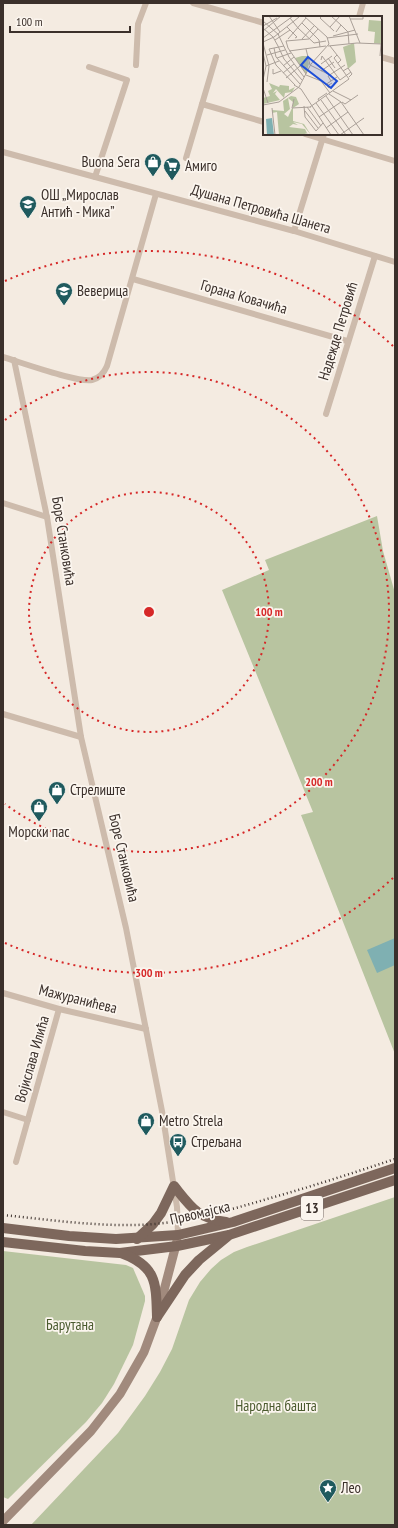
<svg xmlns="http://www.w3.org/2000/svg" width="398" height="1528" viewBox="0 0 398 1528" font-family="'PT Sans Narrow',sans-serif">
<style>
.green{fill:#b8c4a0}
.water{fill:#7fb0b2}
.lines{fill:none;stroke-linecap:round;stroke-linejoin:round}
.street{stroke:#cdbbac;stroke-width:6}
.secondary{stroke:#a18a7d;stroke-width:9}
.primary{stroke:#7d675c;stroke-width:10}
.rail{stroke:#3b302b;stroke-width:2.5;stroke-dasharray:1 3;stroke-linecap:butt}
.ring{fill:none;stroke:#d62828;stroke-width:2;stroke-dasharray:2 4}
.labels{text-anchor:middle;stroke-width:3.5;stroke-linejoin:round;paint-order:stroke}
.shield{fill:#fbf5ee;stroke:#756b66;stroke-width:1}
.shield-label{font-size:14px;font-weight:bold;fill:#3b302b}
.poi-label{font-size:15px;fill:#3b302b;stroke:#fbf5ee;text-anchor:start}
.street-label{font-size:15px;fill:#3b302b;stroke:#fbf5ee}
.park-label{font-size:15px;fill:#4a5a2e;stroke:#fbf5ee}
.inset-road{fill:none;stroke:#aaa098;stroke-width:1}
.view{fill:#1d4ed8;fill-opacity:0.15;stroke:#1d4ed8;stroke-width:2}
.inset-edge{fill:none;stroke:#3b302b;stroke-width:2}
.centre{fill:#d62828;stroke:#fbf5ee;stroke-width:2}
.ring-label{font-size:12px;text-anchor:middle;font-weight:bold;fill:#d62828;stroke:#fbf5ee;stroke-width:3.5;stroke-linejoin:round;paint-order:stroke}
</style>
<rect width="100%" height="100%" fill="#f4ebe1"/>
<g class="green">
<path d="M377,516L383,551L395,593V1054L301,815L313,812L222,590L269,570L265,560Z"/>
<path d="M395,1197V1525H31L118,1433L145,1396L160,1372L172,1349L189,1300L200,1282L211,1269L221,1260L234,1252L247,1247Z"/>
<path d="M3,1251L126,1265L133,1268L145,1296V1301L133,1345L114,1384L102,1403L86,1422L8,1499L3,1497Z"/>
</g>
<path class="water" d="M395,938V965L377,973L367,950Z"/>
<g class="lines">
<g class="street">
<path d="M193,3L264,23"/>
<path d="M359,17L363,3"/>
<path d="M381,57L395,61"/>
<path d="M136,65L138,24L146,3"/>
<path d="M89,67L127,80L95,177"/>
<path d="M202,104L264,122"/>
<path d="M305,134L395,161"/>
<path d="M3,152L294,231L395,262"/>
<path d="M186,158L216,57"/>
<path d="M294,231L324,134"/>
<path d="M133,279L347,341"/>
<path d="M3,357C20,362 78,383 92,380C100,378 104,373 107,366L156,194"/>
<path d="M14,360L47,517L81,737L126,928L162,1111L177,1207L178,1235"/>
<path d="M326,414L375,256"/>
<path d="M3,503L47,517"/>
<path d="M3,714L81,737"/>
<path d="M3,993L59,1009L146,1029"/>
<path d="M3,1112L28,1120"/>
<path d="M16,1162L59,1009"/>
</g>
<path class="secondary" d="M3,1521L91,1431L120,1394L144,1352L157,1317L177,1241"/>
<g class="primary">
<path d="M3,1228L69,1236L116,1239L178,1235L233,1222L395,1168"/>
<path d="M137,1239L153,1224L161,1213L174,1186C191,1207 197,1218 226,1222"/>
<path d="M3,1242L85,1251L120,1253L177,1246L229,1235L395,1180"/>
<path d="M121,1253C157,1266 156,1283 157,1317"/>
<path d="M157,1317L185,1275L199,1260L227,1237"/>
</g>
<path class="rail" d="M3,1215C53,1220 104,1228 155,1224C194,1220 230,1210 267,1199C310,1187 353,1173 395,1159"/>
</g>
<g class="ring">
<circle cx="149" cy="612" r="120"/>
<path d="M5 420A240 240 0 1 1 5 804"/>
<path d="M393 878A361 361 0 0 1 5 943M5 281A361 361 0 0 1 393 346"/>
</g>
<defs>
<symbol id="shop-pin" viewBox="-11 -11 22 30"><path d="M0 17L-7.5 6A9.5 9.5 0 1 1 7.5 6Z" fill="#1f5a5e" stroke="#fbf5ee"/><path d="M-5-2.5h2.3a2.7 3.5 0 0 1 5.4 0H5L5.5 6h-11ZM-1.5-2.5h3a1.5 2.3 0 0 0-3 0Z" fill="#fff"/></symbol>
<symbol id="supermarket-pin" viewBox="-11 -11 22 30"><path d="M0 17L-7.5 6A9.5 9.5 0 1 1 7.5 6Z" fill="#1f5a5e" stroke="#fbf5ee"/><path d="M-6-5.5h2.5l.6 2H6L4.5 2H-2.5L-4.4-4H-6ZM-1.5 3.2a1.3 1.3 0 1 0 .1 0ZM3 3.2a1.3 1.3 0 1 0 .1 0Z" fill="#fff"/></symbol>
<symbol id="school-pin" viewBox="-11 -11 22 30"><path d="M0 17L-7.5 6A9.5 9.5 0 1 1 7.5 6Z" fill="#1f5a5e" stroke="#fbf5ee"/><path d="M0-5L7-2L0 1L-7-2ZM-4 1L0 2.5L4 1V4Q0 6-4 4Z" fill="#fff"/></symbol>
<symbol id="bus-pin" viewBox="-11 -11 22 30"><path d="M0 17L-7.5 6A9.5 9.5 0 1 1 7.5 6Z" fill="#1f5a5e" stroke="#fbf5ee"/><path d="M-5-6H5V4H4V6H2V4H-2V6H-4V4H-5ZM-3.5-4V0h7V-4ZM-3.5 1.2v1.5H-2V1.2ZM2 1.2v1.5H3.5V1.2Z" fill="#fff"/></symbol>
<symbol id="sight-pin" viewBox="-11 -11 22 30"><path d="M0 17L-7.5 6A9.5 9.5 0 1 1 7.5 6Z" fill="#1f5a5e" stroke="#fbf5ee"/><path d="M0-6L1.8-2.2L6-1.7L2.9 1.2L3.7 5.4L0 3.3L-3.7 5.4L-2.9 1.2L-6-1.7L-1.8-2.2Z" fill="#fff"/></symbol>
</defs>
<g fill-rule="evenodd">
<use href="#shop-pin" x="143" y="152" width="20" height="27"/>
<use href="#supermarket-pin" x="162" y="156" width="20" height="27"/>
<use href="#school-pin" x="18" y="194" width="20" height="27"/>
<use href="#school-pin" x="54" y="281" width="20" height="27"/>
<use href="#shop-pin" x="47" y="780" width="20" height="27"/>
<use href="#shop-pin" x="29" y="797" width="20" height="27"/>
<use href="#shop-pin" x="136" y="1111" width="20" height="27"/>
<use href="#bus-pin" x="168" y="1132" width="20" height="27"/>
<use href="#sight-pin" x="318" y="1478" width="20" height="27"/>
</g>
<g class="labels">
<rect class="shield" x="301" y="1196" width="22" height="24" rx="3"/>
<g class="shield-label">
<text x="312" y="1213">13</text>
</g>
<g class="poi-label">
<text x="140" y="167" text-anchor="end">Buona Sera</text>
<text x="185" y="171">Амиго</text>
<text x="41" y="200">ОШ „Мирослав<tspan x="41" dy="17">Антић - Мика”</tspan></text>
<text x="77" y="296">Веверица</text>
<text x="70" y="795">Стрелиште</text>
<text x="39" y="837" text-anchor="middle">Морски пас</text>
<text x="159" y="1126">Metro Strela</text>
<text x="191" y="1147">Стрељана</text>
<text x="341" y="1493">Лео</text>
</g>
<g class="street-label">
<text transform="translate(261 209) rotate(16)" y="5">Душана Петровића Шанета</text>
<text transform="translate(244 297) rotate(16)" y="5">Горана Ковачића</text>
<text transform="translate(338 331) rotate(-73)" y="5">Надежде Петровић</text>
<text transform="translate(64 541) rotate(81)" y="5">Боре Станковића</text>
<text transform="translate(124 858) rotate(77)" y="5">Боре Станковића</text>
<text transform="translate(78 999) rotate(14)" y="5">Мажуранићева</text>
<text transform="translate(32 1059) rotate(-74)" y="5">Војислава Илића</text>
<text transform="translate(200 1213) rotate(-13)" y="5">Првомајска</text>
</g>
<g class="park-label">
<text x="70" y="1330">Барутана</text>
<text x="276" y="1411">Народна башта</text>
</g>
</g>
<g transform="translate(263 16)">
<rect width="119" height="119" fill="#f4ebe1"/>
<path d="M106,4L119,5V28L111,27L112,16L105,15ZM91,27L93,46L85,53L80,31ZM39,40H44L46,48L43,58L32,42ZM6,67L16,71L17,69L26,70V74L32,71L29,76L22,77L21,82L13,73L10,77L14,75L12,78L17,84L0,88V82L7,80L5,75L9,73ZM28,80L33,81L36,88L30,92V86L25,82L27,93L21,98L25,101L29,92H30V105L41,108L48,119L39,108L30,106L35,109L30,108L26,111L42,113L45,119L43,117L42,119H16L14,96L9,97V94L21,95L20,85Z" fill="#b8c4a0"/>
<path d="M9,102L11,119H4L3,103Z" fill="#7fb0b2"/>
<path class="inset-road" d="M6,0L17,16M59,0L57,2L71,15M68,0L78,9M86,0L97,27M27,2L35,12M87,3H100V0M0,5L16,19M39,7L56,24L57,31M0,10L14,2M24,11L34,21L32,22M67,11L77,0M0,12L10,21L15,30M35,12L51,27M0,15L18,0M73,16L78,9L85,16L86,28M15,18L26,41L41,61M70,20L92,14M0,22L30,0M64,22L95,18M25,23L43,2M39,23L51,10M46,23L55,13M12,24L27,14M0,26L11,21L36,1M0,27L6,50L4,66M51,27L63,25M15,30L21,43L39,64M65,30L94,27L119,28M67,30L78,44L75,47M11,32L13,41L37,68M6,33L13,49L32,69M6,33L21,30M43,33L47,49L67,59M26,35L63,30M0,37L3,50M4,39L22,34M117,40L118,28M14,42L28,37M65,42L72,52M58,44L59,40L77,64L88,56M58,48L69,40M3,50L16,45M20,50L31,41M10,53V58L18,55M58,55L71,46M80,55L85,52L89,58L86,61M20,57L31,48M43,58L25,32L23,25L46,23M43,59L58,65L67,77M23,62L37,50M0,64L3,50M68,65L65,60L82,49M69,67L64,70L66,72L72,68M31,69L38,73L68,119M62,69L74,61M36,71L48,48L66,28L64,21L41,0M0,72L5,87M70,75L88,84M66,78L78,86L101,119M63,80L90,119M31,83L29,92L48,91M58,84L83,119M56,85L55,83L64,77M79,86L82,88L95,79M53,87L76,119M0,89L16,86L36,71M41,90L42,101L53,115L60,107M44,91L58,110M47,91L86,63L71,42L74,39M9,92L12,119M42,95L55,112M56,101L78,86M63,112L85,96M77,119L101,102"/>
<path class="view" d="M45,41L74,65L68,72L38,49Z"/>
<rect width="119" height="119" class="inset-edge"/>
</g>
<circle cx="149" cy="612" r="6" class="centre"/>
<g class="ring-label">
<text x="269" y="616">100 m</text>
<text x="319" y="786">200 m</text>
<text x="149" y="977">300 m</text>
</g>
<rect width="398" height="1528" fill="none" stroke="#3b302b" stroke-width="8"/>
<path d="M10 26v6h120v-6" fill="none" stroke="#3b302b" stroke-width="2"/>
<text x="16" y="26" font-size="12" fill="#3b302b" stroke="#fbf5ee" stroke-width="3" paint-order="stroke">100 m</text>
</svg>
